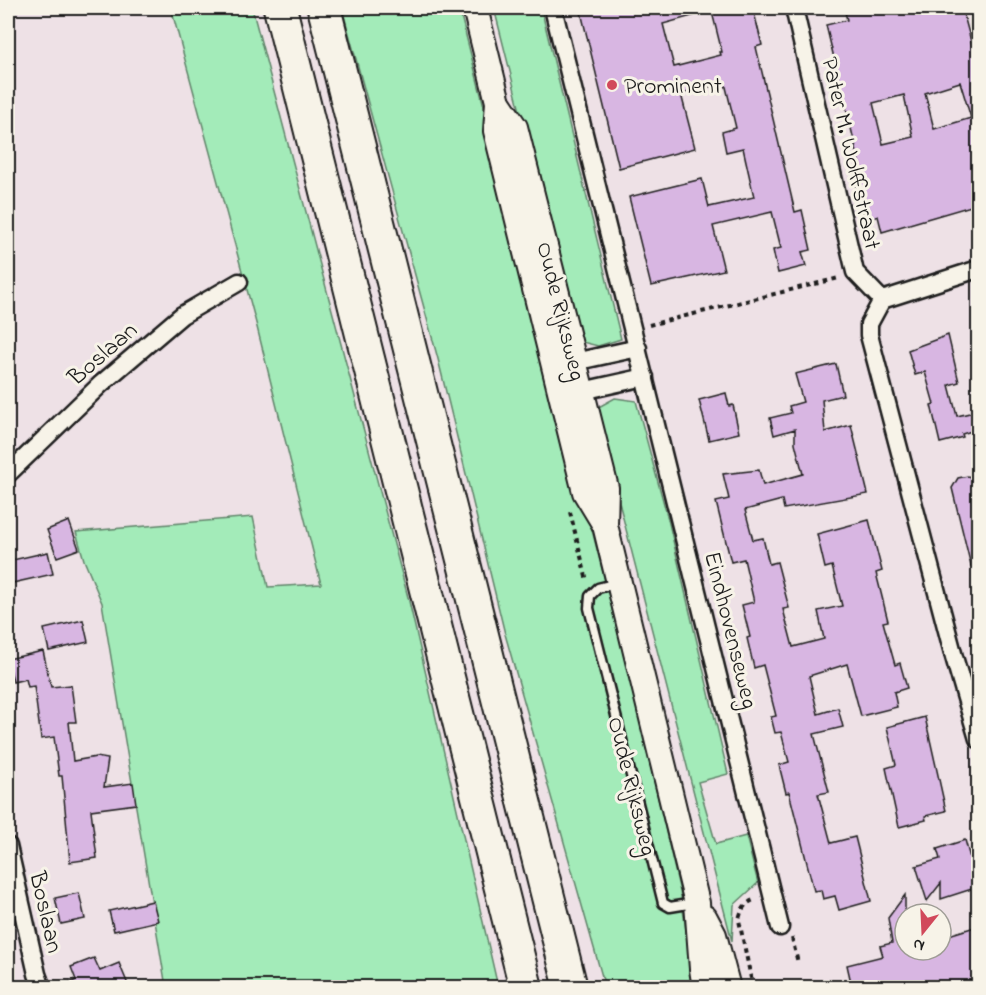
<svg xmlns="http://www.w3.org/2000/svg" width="986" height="995" viewBox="0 0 986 995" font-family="'Indie Flower',sans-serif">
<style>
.green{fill:#a3ebb9;stroke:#60846a;stroke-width:1.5}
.building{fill:#d8b6e2;stroke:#1c1c1c;stroke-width:1.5;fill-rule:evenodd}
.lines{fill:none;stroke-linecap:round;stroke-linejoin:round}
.service-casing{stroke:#1c1c1c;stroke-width:13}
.minor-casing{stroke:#1c1c1c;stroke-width:21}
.secondary-casing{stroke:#1c1c1c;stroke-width:28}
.motorway-casing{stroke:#1c1c1c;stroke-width:36}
.path{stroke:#1c1c1c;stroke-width:4;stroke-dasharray:4.5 4.5;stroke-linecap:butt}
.service{stroke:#f7f3e8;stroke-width:8}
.minor{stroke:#f7f3e8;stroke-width:16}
.secondary{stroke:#f7f3e8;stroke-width:24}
.motorway{stroke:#f7f3e8;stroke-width:32}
.poi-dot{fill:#d1495b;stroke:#f7f3e8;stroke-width:2}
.labels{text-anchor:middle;stroke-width:6;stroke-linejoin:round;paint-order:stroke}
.poi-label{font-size:24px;fill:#1c1c1c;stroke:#f7f3e8;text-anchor:start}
.street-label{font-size:24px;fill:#1c1c1c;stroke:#f7f3e8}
</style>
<rect width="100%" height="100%" fill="#eee1e6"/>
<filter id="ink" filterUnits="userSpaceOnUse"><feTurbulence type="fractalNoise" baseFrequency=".0167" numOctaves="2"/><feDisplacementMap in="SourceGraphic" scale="12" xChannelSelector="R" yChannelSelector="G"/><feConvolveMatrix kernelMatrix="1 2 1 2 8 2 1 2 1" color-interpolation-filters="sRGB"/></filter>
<g filter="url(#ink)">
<g class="green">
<path d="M171,8H252L409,601L498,987H166L102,603L84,560L76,532L253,517L268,587L321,584L256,323Z"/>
<path d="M342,8H459L631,683L681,896L694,987H605L505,634L438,359Z"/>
<path d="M494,8H541L621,339L598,346L578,341Z"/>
<path d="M615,398L636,401L668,519L728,774L698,782L716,844L746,836L758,883L734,905L732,941L595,409Z"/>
</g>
<g class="building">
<path d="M580,8H702L703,13L663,24L674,67L721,55L720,52H722L711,8H753L762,45L756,47L795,212L802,210L811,250L802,252L806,266L778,273L773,250L781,248L772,212L713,226L724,270L651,286L629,197L702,179L709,207L754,197L743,148L726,152L722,132L736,128L725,83L681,94L695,148L619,168Z"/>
<path d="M844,8H962L978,67V204L882,232L878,216L866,222L853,177L861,175L858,157L826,25L847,20ZM960,82L971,118L934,129L925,93ZM904,95L913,137L883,144L873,103Z"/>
<path d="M948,335L959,382L949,385L957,416L978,411V429L962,434L963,437L940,443L931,405L934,404L925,372L915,375L908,350Z"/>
<path d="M836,364L843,395L822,400L825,432L851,425L868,494L784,509L782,500L745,510L753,540L763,538L769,564L777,562L789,608L783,609L793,647L824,639L818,611L842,606L832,566L825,568L817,534L869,520L882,571L876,573L888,621L883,622L895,665L900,663L907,688L894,692L897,707L861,716L847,664L809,676L818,714L838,708L843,727L814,734L829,792L818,794L831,843L855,837L871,901L839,910L835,896L823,899L821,890L814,891L789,792L786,793L779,765L789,762L781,732L775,733L771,717L776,716L763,665L754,668L747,638L750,637L742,605L754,602L744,559L731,562L716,502L729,499L723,474L759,470L763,485L803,474L795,443V429L774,435L770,418L791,413L789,406L803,402L795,374Z"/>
<path d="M726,393L729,406L733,405L739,433L709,440L699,400Z"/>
<path d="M968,476L975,481L978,494V566H971L952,488L958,478Z"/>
<path d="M69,521L79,549L57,557L47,530Z"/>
<path d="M48,552L53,574L8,584V561Z"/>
<path d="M83,620L88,642L49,651L44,629Z"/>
<path d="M43,651L51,687L71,685L76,722H69L73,761L96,757L108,759L104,787L133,783L136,804L91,810L97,858L70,862L62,776H59L54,737L41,739L34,686L28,687L26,679L13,682L8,659Z"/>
<path d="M925,717L946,811L925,816L926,820L899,827L886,768L896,765L887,727Z"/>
<path d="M965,840L978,887L941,899V883L927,901L916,866L940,859L937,849Z"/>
<path d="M79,893L85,919L61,924L55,898Z"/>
<path d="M905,895V950H941V929L949,935L978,926V984L968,987H852L847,965L883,956L880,946L892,943L888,918Z"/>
<path d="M153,901L158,921L114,931L109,911Z"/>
<path d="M94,958L100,971L119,963L129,987H60L76,980L71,967Z"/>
</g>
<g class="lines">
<defs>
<path id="service" d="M618,583L598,588L590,596L589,608L663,903L670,907L694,903"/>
<g id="minor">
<path d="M553,8L780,927"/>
<path d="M794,8L855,272L882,300"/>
<path d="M882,300L869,324V335L954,657L978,739"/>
<path d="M882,300L978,269"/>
<path d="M565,364L638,348"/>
<path d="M573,393L645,377"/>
<path d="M8,474L101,384L182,315L239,282"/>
<path d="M8,846L37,974L42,988"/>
</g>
<g id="secondary">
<path d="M475,8L498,102L496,131L585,492L605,525"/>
<path d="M498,102L515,127L606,488L605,525L697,903L702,969L705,988"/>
<path d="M705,918L714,935L728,988"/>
</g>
<g id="motorway">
<path d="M280,8L526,988"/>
<path d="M324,8L571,988"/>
</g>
</defs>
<use href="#service" class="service-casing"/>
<use href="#minor" class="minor-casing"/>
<use href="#secondary" class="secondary-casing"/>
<use href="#motorway" class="motorway-casing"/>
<g class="path">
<path d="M649,325L839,278"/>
<path d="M570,512L587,581"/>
<path d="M792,938L798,963"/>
<path d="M753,988L739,920C741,909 745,903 756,899"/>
</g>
<use href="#service" class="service"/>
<use href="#minor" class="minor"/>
<use href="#secondary" class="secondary"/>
<use href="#motorway" class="motorway"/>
</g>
</g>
<circle class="poi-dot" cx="612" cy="85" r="6"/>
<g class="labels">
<g class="poi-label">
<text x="624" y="93">Prominent</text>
</g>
<g class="street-label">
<text transform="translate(852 153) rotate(77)" y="8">Pater M. Wolffstraat</text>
<text transform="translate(562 311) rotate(76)" y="8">Oude Rijksweg</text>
<text transform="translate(102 353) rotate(-41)" y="8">Boslaan</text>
<text transform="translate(732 630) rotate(76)" y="8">Eindhovenseweg</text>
<text transform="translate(633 786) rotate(76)" y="8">Oude Rijksweg</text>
<text transform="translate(47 912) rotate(77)" y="8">Boslaan</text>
</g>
</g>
<rect width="986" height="995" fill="none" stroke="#f7f3e8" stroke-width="30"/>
<rect x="15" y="15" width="956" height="965" fill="none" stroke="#1c1c1c" stroke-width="2" filter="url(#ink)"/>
<g transform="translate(923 932) rotate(198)"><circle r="28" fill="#f7f3e8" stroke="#9f9d96" stroke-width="1.5"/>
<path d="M0-4.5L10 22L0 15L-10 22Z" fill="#d1495b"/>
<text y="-9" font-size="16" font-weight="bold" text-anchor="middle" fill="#1c1c1c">N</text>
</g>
</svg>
